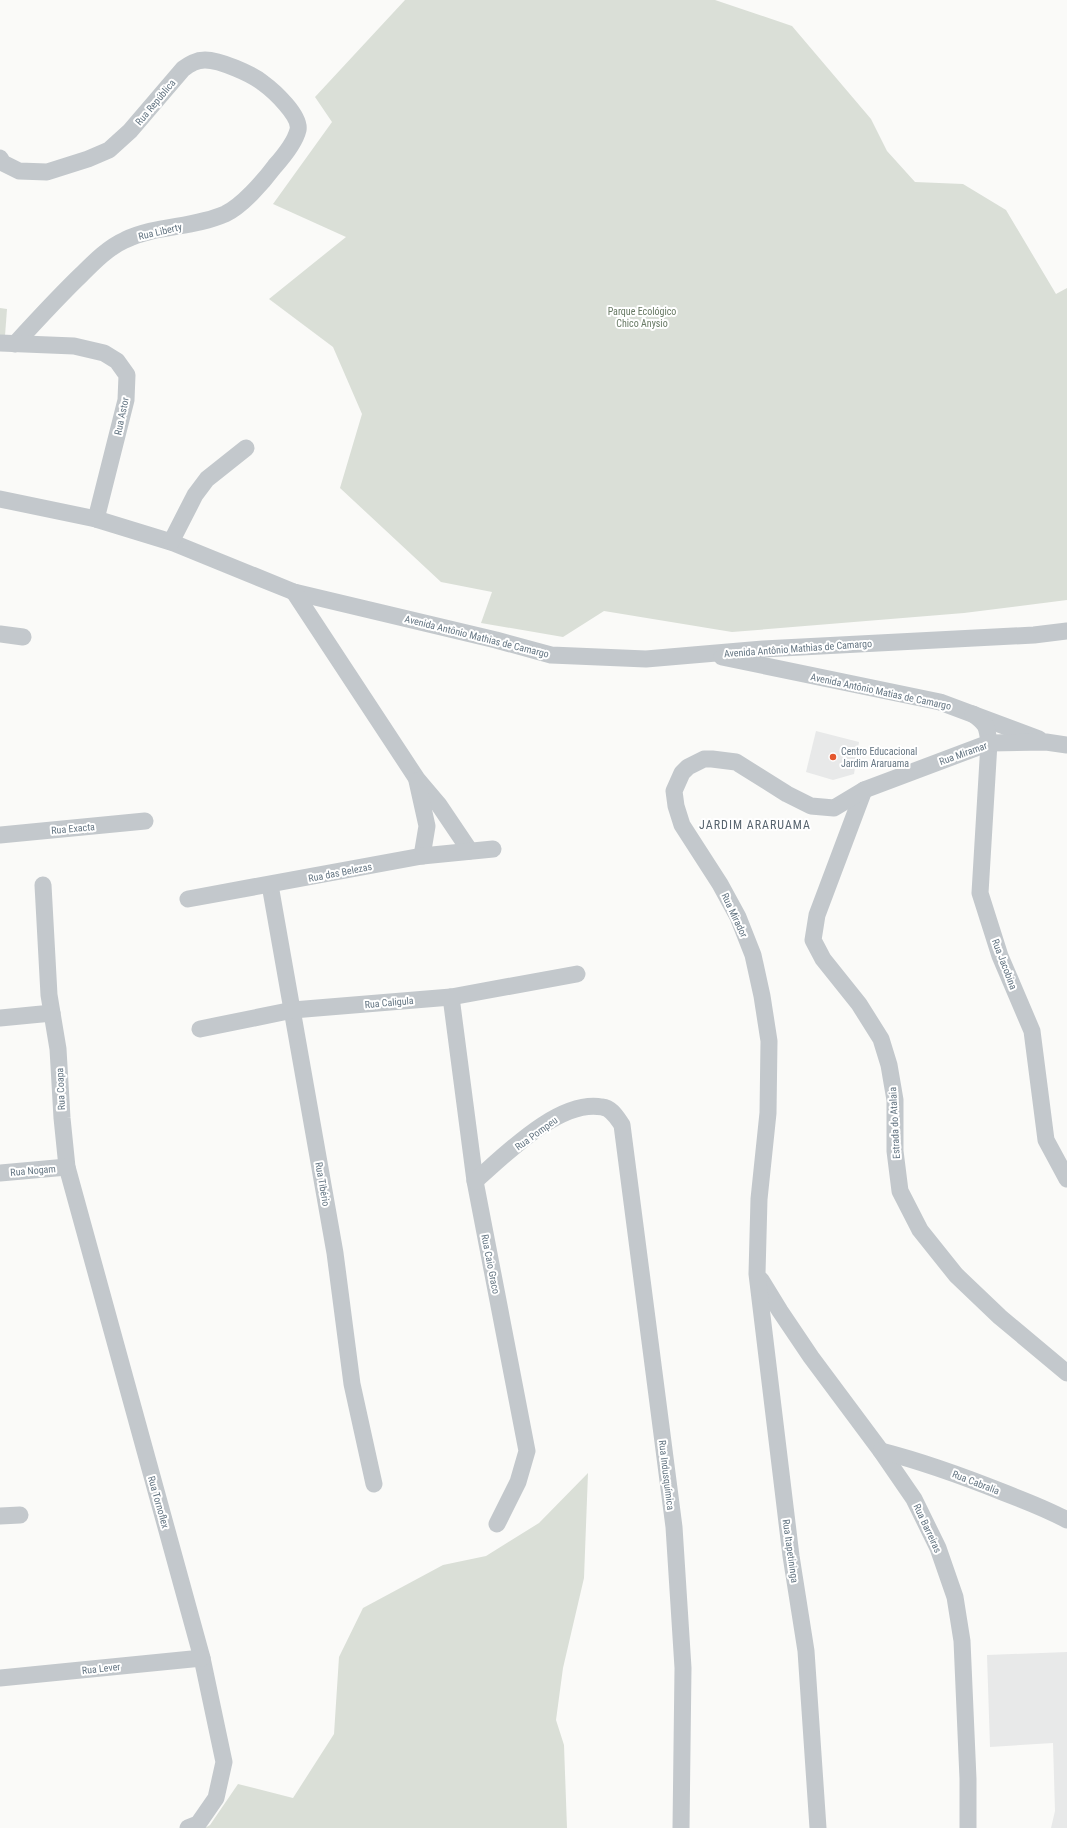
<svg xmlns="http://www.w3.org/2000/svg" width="1067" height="1828" viewBox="0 0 1067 1828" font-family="'Roboto Condensed',sans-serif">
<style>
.built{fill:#e8e9e9}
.green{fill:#dadfd7}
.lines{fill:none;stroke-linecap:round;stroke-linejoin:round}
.minor{stroke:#c3c8cc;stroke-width:17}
.poi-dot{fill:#e4572e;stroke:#fff;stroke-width:1.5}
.labels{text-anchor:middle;stroke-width:4;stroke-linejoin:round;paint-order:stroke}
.street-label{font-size:10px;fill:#657683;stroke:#fff}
.park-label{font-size:10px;fill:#687a64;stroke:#fff}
.poi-label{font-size:10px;fill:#657683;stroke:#fff;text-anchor:start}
.quarter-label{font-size:12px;letter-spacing:1px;fill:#57646e;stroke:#fff}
</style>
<rect width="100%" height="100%" fill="#fafaf8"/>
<g class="built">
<path d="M816,731L859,742L854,774L833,780L806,772Z"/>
<path d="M1067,1652V1828H1051L1055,1811L1053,1743L990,1747L987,1655Z"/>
</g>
<g class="green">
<path d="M405,0H715L792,26L871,119L887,151L915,182L963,184L1006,210L1056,294L1067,288V600L964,613L732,632L604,611L563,637L481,623L492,592L441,582L340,488L362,414L333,347L269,299L346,237L273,204L332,122L315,97Z"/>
<path d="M0,308L7,309L5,336H0Z"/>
<path d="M588,1473L584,1578L563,1668L556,1720L564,1745L567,1828H205L210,1825L238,1784L293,1798L334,1734L339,1657L363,1608L443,1565L486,1556L539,1523Z"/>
</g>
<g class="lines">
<g class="minor">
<path d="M0,158L3,163L19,171L47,172L88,159L109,150L130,131L183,69C190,64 196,60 205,60C220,60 252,74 263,83C274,91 301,116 298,130C295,142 283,157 275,166C263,182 242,206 225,214C193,228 156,225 125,240C109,247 95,261 82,274C59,296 37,320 15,344"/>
<path d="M0,343L74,346L104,353L117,361L127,375L126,400L96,519"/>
<path d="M0,499L96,519L171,542L294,592L496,640L551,655L646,659L763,649L1034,635L1067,631"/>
<path d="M171,542L195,495L207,479L246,448"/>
<path d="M294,592L417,779L439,805L470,851"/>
<path d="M0,634L23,637"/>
<path d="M722,657L940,702L1039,739"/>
<path d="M973,714C987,724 987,727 989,743L980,893L1000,956L1032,1031L1046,1140L1067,1179"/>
<path d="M417,781L427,826L422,856"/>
<path d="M864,790L817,915L813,940L823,959L859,1004L881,1039L889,1065L895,1100V1151L900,1191L920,1230L956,1275L1000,1317L1067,1373"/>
<path d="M0,835L145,821"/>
<path d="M43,885L49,995L58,1049L62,1118L67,1167L202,1658L224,1762L216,1798L198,1824L188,1828"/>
<path d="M270,885L335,1253L352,1384L374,1484"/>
<path d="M188,899L422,856L493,849"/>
<path d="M451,997L475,1181L527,1451L518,1482L497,1524"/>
<path d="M0,1018L52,1013"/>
<path d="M200,1029L293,1010L451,997L577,974"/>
<path d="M0,1173L67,1167"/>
<path d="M475,1181C505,1155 559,1099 602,1107C612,1108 617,1118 622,1125L674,1527L683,1668L681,1828"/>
<path d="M761,1280L780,1311L811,1357L881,1451L914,1499L938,1548L955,1597L962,1641L968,1779V1828"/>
<path d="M881,1451C924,1462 965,1477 1005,1493C1026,1501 1047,1509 1067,1520"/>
<path d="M0,1516L20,1515"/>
<path d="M0,1678L202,1658"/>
<path d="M818,1828L806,1651L791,1556L757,1274L759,1199L768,1113L769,1041L762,996L753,955L738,917L720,884L682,825L676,806L674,791L682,773L688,767L704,759H712L736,762L787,794L811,806L834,808L864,790L989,743L1046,742L1067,745"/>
</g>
</g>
<circle class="poi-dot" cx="833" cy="757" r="4"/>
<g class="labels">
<g class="street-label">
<text transform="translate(155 102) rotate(-50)" y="4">Rua República</text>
<text transform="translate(160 231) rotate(-13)" y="4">Rua Liberty</text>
<text transform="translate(121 416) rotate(-78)" y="4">Rua Astor</text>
<text transform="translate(477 636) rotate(14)" y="4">Avenida Antônio Mathias de Camargo</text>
<text transform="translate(798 648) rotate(-4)" y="4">Avenida Antônio Mathias de Camargo</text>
<text transform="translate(881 691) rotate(12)" y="4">Avenida Antônio Matias de Camargo</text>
<text transform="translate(963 753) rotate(-20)" y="4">Rua Miramar</text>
<text transform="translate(73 828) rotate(-5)" y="4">Rua Exacta</text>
<text transform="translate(340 872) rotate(-11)" y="4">Rua das Belezas</text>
<text transform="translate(735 915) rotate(65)" y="4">Rua Mirador</text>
<text transform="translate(1005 964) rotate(69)" y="4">Rua Jacobina</text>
<text transform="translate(389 1002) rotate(-5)" y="4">Rua Caligula</text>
<text transform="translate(60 1089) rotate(-93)" y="4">Rua Coapa</text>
<text transform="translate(894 1123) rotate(-93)" y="4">Estrada do Atalaia</text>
<text transform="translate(536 1133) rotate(-36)" y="4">Rua Pompeu</text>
<text transform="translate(33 1170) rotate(-5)" y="4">Rua Nogam</text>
<text transform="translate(323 1184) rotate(80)" y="4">Rua Tibério</text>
<text transform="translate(491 1264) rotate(79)" y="4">Rua Caio Graco</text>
<text transform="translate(667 1475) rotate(83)" y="4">Rua Indusquímica</text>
<text transform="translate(976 1482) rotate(21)" y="4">Rua Cabralia</text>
<text transform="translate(159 1502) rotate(74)" y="4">Rua Tornoflex</text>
<text transform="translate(928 1528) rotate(65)" y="4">Rua Barreiras</text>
<text transform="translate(791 1551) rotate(82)" y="4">Rua Itapetininga</text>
<text transform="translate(101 1668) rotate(-6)" y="4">Rua Lever</text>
</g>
<g class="park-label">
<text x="642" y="315">Parque Ecológico<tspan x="642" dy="12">Chico Anysio</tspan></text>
</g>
<g class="poi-label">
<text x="841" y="755">Centro Educacional<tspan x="841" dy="12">Jardim Araruama</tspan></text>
</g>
<g class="quarter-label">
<text x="755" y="829">JARDIM ARARUAMA</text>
</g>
</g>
</svg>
